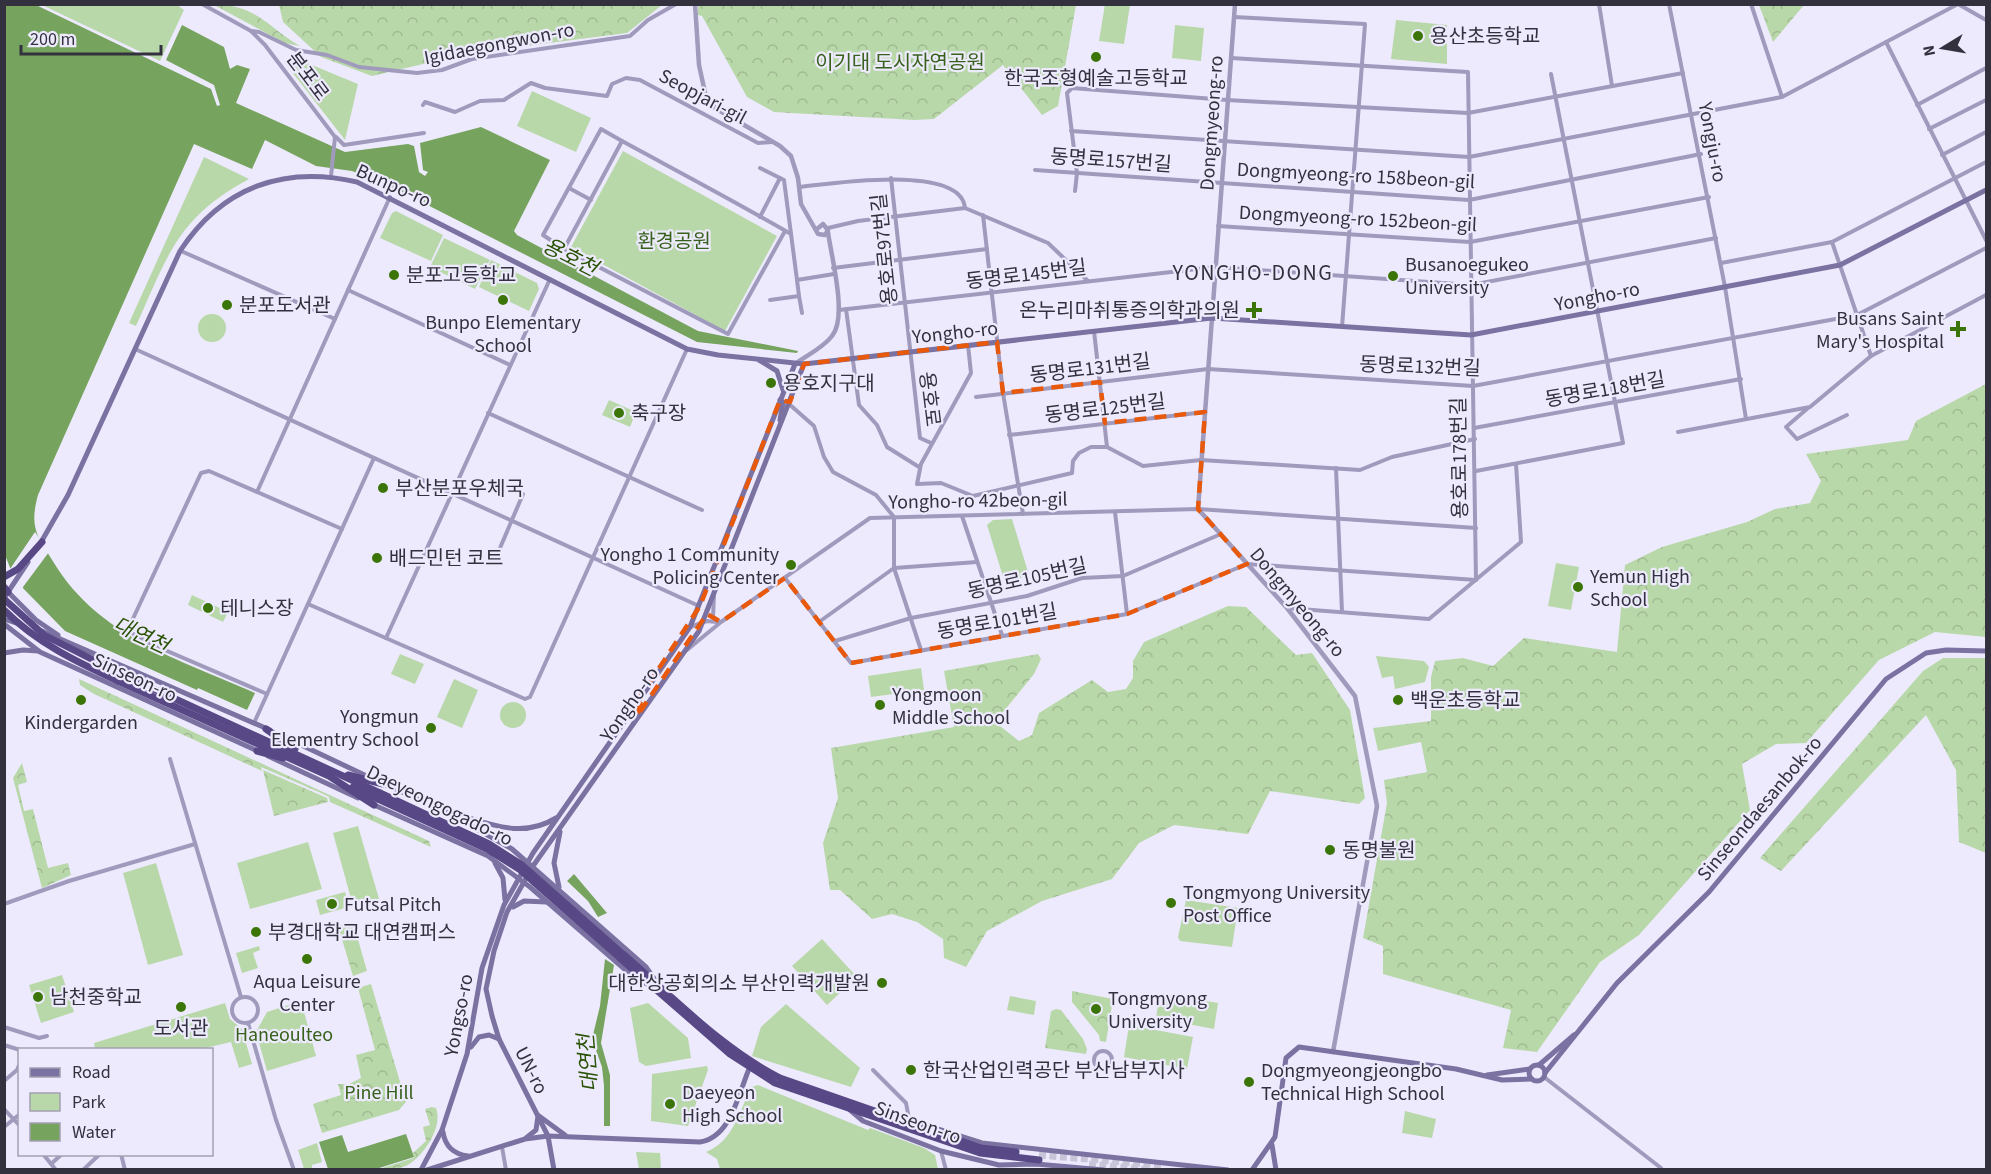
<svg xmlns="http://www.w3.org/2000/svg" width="1991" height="1174" viewBox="0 0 1991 1174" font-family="'Source Sans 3','Noto Sans KR',sans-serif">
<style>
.green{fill:#b9d8a9}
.forest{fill:url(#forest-crowns)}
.water{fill:#76a35d}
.pier{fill:#edeafe}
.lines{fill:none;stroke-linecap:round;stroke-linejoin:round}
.trunk-tunnel{stroke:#c8c5d8;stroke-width:7;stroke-dasharray:7 3.5;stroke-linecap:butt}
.minor{stroke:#a09abc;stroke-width:4}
.tertiary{stroke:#a09abc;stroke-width:4.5}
.secondary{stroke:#7b72a2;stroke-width:5}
.trunk{stroke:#584886;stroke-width:7}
.trunk-bridge{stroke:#584886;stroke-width:7}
.marked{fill:none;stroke:#e8590c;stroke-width:4.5;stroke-dasharray:12 8;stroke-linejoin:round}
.poi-dot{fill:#3c7507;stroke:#edeafe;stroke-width:2}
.labels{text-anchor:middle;stroke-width:4.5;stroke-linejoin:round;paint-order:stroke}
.poi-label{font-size:20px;fill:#34313e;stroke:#edeafe;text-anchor:start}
.street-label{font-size:20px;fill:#34313e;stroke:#edeafe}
.park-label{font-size:20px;fill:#38621b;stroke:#edeafe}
.water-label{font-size:21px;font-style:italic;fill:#2a5306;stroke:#edeafe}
.quarter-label{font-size:22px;letter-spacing:1.5px;fill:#34313e;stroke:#edeafe}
</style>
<defs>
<pattern id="forest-crowns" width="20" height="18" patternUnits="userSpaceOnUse" patternTransform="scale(1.5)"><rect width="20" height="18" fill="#b9d8a9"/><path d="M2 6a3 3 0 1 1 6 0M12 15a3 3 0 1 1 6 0" fill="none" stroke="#a0ba92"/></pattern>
</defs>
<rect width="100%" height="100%" fill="#edeafe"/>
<g class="green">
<path d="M176,4L184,10L160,61L42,5Z"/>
<path d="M1105,4L1130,5L1124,44L1099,41Z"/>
<path d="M1396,20L1447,25V64L1391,59Z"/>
<path d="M1175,25L1204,28L1201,61L1172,58Z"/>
<path d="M290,56L358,84L345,140L285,63Z"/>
<path d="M532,91L591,118L576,152L517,126Z"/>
<path d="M623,151L777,236L725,331L571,247Z"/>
<path d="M204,157L249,179C177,218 168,255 136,326L129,323Z"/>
<path d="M396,211L443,235L431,261L380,238L392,213Z"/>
<path d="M444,238L490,260L475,289L430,267Z"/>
<path d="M491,260L537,283L539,289L529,311L479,287Z"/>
<circle cx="212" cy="328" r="14"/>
<path d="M609,400L636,412L630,427L602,415Z"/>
<path d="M1012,519L1029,575L1005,583L987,525L993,520Z"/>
<path d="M1556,563L1579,567L1571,610L1548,606Z"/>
<path d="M192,595L228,612L223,622L188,605Z"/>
<path d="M400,654L424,664L415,684L391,674Z"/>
<path d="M1376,656L1424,661L1429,667L1425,682L1395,689L1393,676L1382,678Z"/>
<path d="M921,668L924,690L871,697L868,676Z"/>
<path d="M454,679L478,690L462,728L437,717Z"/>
<circle cx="513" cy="715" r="13"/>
<path d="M358,826L379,899L353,906L333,833Z"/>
<path d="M308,842L322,889L250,909L237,863Z"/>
<path d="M156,863L183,955L148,965L123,873Z"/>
<path d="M345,892L349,907L320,915L316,900Z"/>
<path d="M1186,900L1238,908L1232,947L1180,941L1178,937Z"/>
<path d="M822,939L857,977L827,1005L792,966Z"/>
<path d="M259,946L260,950L253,953L258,968L242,973L236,953Z"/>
<path d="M62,975L74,1012L41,1023L29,985Z"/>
<path d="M1160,993L1218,1003L1214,1029L1156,1018Z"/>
<path d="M1010,996L1036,1001L1034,1015L1007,1010Z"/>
<path d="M301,1001L316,1056L267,1071L256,1032L267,1012Z"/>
<path d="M225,1003L230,1019L242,1029L252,1064L239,1068L231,1042L201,1049H95L94,1043Z"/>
<path d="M648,1003L688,1038L691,1058L646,1066L639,1062L630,1008Z"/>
<path d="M786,1004L860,1068L851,1087L752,1056L761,1027Z"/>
<path d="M1129,1025L1193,1037L1187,1069L1124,1057Z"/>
<path d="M707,1066L708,1070L688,1126L651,1121L652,1074Z"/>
<path d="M758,1085L868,1130L870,1128L924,1148L935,1155L938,1169H720L717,1159L706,1152C734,1141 738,1112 752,1087Z"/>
<path d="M1405,1111L1436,1119L1432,1138L1402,1133Z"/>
<path d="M317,1143L322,1162L312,1165V1169H304L298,1150Z"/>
<path d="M636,1152L660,1153L661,1169H639Z"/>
</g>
<g class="forest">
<path d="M698,4L1076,5L1058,106L1042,115L1003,65L934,119L914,120L774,112L747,97L702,16L698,15Z"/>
<path d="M214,5C256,4 266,26 300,46L285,43Z"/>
<path d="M279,5H662L627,33L470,53L372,76L321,57L283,22Z"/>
<path d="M1759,5L1804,4V5L1773,42Z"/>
<path d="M1986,384V637L1935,632L1879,660L1806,743L1776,744L1742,764L1750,810L1639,935L1600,962L1537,1052L1503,1048L1511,1010L1383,974V946L1363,938L1387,803L1384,780L1427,772L1421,742L1378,751L1373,728L1431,721V677L1435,661L1463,658L1493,666L1524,638L1617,652L1625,565L1662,547L1747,522L1775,509L1810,503L1821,481L1806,454L1908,440L1916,421Z"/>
<path d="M1228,606L1246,607L1296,655L1312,653L1350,710L1365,798L1359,804L1270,791L1248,834L1174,825L1139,843L1112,879L1042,901L987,931L966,967L944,958L943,939L917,922L892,914L872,919L840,890H830L823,843L838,798L831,748L954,727L944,671L1038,654L1041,659L1034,674L995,722L1019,741L1032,735L1039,713L1092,680L1108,692L1126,689L1133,678V661L1144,642Z"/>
<path d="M1943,658H1986V853L1959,842L1956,770L1926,715L1781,871L1760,858L1923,671Z"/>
<path d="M79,679L429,841L431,847L330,802L329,797L321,793L261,767L262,771L94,694L80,685Z"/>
<path d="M22,763L27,782L18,785L24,811L33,809L48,868L68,863L71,875L42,888L13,778Z"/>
<path d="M263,770L327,798L328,802L274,816Z"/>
<path d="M353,922L367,971L353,976L338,926Z"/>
<path d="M371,984L406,1102L399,1110L322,1133L313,1104L341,1095L338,1084H349L361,1078L356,1055L375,1050L358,988Z"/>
<path d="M1072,991L1113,999L1106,1042L1100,1041L1099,1035L1072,1002Z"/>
<path d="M1056,1009L1061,1010L1083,1039L1087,1049L1086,1054L1045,1048L1051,1011Z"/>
<path d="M432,1107L436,1108C443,1126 426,1152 411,1163C403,1169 389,1170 379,1169L414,1158L413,1153L426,1141L423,1127L430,1125L425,1109Z"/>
</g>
<g class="water">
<path d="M5,5H36L211,89L217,106L220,105L214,85L166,60L182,25L224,47L230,69L237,65L250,69L236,103L345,152L408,144L414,146L419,172L425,176L428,172L423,170L420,143L481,127L550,160L514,231L517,235L698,331L798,351L797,353L697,342L396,189L352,171L316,166L265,140L252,169L194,144L38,495C29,528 37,536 54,563C99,637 179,659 255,693L247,710L198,688L197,690L65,631L15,580L5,555Z"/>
<path d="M574,874L607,913L598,917L588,901L567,881Z"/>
<path d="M605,959L614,965L601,1043L610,1075V1126H604V1086L602,1067L592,1039L600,1006Z"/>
<path d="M406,1134L414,1157L376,1169H328L319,1142L342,1135L348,1152Z"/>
</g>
<g class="pier">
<path d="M328,171L347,173L375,180L696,344L795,356L696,345L395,192L366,178Z"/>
<path d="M35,532L49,552L23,587V593L7,570L10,569Z"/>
</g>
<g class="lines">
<g class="trunk-tunnel">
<path d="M1039,1155L1161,1165"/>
<path d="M1089,1164L1152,1170"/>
</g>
<g class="minor">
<path d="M202,4L251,31L265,45L335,137L331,176"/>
<path d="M1599,4L1612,86"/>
<path d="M1669,4L1725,287L1746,419"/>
<path d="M1751,4L1782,97"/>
<path d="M1958,4L1986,20"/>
<path d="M1234,17L1365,24L1342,327"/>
<path d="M251,31L259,32L296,50L327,55L359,67L417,73L442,70L472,59L630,36L648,20L676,4"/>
<path d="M1886,42L1986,240"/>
<path d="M423,105L425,102L455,112L480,101L504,100L531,83L545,88L607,96L612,84L626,78L640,80L758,143L772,142"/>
<path d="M1917,105L1986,68"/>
<path d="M1929,129L1986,100"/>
<path d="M1071,131L1469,157L1782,97L1958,4"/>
<path d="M336,137L344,145L424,133"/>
<path d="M1942,155L1986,132"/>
<path d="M760,168L784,180L797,280"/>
<path d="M1035,170L1469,200L1701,154"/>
<path d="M891,178L920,438L931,443"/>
<path d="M799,187C829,184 961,163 965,208"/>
<path d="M569,188L591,200"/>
<path d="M1075,191L1077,173L1067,93L1072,88L1227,100L1468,113L1683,73"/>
<path d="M983,215L1003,393L1023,514"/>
<path d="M760,217L780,178"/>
<path d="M1218,226L1470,242L1709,197"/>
<path d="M828,228L858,221L965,208L1048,243L1088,281"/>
<path d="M785,231L728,334L564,249L622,141C679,172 736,202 791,234"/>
<path d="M1832,242L1871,356"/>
<path d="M564,249L543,235L601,129L622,141"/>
<path d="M181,251L335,319"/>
<path d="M1721,263L1832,242L1986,162"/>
<path d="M833,268L987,249"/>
<path d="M348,290L510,365"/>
<path d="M799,296L802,313"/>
<path d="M770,300L799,296L797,280L834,274"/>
<path d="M846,309L859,405L877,425L887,447L919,467"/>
<path d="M839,310L1215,267L1471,285L1716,238"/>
<path d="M1094,331L1107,447"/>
<path d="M968,345L971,373L921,464L917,484L941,483L973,496L1072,473L1073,461L1079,453L1091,447H1107L1143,466L1201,460L1360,470L1392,457L1475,439"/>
<path d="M135,349L699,606"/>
<path d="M976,397L1208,369L1473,386L1857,315L1986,248"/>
<path d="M789,404L814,426L824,457L833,472L876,495L894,517V568L921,650"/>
<path d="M1808,408L1786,427L1797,439L1847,415"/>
<path d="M488,413L702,510"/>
<path d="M1474,428L1741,379"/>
<path d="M1678,432L1810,407L1871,356L1986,295"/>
<path d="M1009,435L1205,412"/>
<path d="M1336,468L1342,612"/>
<path d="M1476,471L1623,443L1551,74"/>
<path d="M257,492L390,197"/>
<path d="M1115,512L1127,614"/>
<path d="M962,516L1002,635"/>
<path d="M500,548L523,494"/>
<path d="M785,578L851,663L1127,614L1247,564L1476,580L1468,72L1231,58"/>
<path d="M714,596L713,617L720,622"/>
<path d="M308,604L525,699L530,697L687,349"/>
<path d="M1287,608L1429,619L1521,542L1516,464"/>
<path d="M819,622L894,568L977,562"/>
<path d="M690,627L707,621L717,622"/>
<path d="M386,638L550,279"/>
<path d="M835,641L911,618L1027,596L1082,578L1123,576L1221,534"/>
<path d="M687,650L721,622L870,518L1198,509L1476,528"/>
<path d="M267,694L151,644L132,633L130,625L201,473L209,471L342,529"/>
<path d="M254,723L374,458"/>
<path d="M170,759L241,997"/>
<path d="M4,904L69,881L195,844"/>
<circle cx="245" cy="1010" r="13"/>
<path d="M248,1023L276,1120L294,1170"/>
<path d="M4,1027L39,1038L47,1036"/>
<path d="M4,1045L20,1050"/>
<circle cx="1103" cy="1060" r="9"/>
<path d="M873,1070L906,1103L909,1119"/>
<path d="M1544,1077L1661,1168"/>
<path d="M4,1081L17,1070L20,1063"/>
<path d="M4,1109L20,1126"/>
<path d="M4,1127L20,1114"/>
<path d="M502,1147L506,1170"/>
<path d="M941,1151L946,1170"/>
<path d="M43,1154L56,1170"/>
<path d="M121,1154L125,1170"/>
<path d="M51,1164L62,1154"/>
<path d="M83,1170L100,1154"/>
</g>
<g class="tertiary">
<path d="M695,4L699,65L706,97L715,108L780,146L791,156L798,178L801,204L818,234L825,235L828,230L823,224L817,229"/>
<path d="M1235,4L1198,509L1287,608L1355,696L1377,806L1333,1052"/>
<path d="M795,364C807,355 823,348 832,336C848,317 831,256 828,232"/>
</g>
<g class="secondary">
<path d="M759,360L777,371L783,390"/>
<path d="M780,400L783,402L780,420"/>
<path d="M40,544L68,495L180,251C222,187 284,165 357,182L687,349L718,355L804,364L1212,318L1471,335L1840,265L1986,190"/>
<path d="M8,592L36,620L58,635"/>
<path d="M4,598L28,562"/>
<path d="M4,619L19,624"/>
<path d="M4,624L40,652L260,752"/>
<path d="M42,631L270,730"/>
<path d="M4,653L23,650L38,651"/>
<path d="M278,734L373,779"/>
<path d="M268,756L358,798"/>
<path d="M381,783L445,811L512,849L646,967L655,980"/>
<path d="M372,804L488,856L530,887L636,979L647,984"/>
<path d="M456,814C491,824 522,839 556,818"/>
<path d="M495,863L503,878L505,900"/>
<path d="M559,887L554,863L560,832"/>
<path d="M513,907L524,901L546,902"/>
<path d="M471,1047L479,1037L489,1035L499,1039"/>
<path d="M1539,1065L1574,1035"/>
<circle cx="1537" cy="1073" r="8"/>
<path d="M1545,1073L1617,983L1709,892L1886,679L1926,653L1946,650L1986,651"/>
<path d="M1487,1075L1530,1069"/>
<path d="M850,1110L863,1121L941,1151L999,1165L1036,1164L1104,1170"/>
<path d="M539,1116L565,1135"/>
<path d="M909,1120L982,1143L1228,1170"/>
<path d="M443,1132C445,1146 453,1154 468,1156"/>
<path d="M526,1138L536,1130L538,1116"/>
<path d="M1272,1145L1276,1170"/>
<path d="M421,1170L442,1130L467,1054L482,968L504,905L533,853L690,627L795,364"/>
<path d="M427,1170L525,1139L548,1136L700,1142C731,1137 738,1095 749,1069"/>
<path d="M554,1170L548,1136L499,1039L492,1016L486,989L494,951L507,912L533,866L699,631L804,364"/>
<path d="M1252,1170L1275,1137L1286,1058L1299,1047L1456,1069L1502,1080L1532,1079"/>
</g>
<g class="trunk">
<path d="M4,577L18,569L42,542"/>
<path d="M4,587L8,592"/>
<path d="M121,674L380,793"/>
<path d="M118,681L329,776L374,805"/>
<path d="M266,729L295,749"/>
<path d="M257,751L283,758"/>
<path d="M348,775L383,784"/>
<path d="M353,787L378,799"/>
<path d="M624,955C674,998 721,1048 780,1078L981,1148L1016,1152"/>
<path d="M621,959L730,1054L775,1083L980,1153L1039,1160"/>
</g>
<g class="trunk-bridge">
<path d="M4,599L44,635L121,674"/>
<path d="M4,610C37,643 77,662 118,681"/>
<path d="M380,793L489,844L522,865L624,955"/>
<path d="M378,799L487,849L519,869L621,959"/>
</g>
</g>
<path class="marked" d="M997,342L1003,393L1100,382L1105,423L1205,412L1198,509L1247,564L1127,614L851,663L785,578L721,622L707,614L637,716L642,697L638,700L700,606L780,400L790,402L804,364Z"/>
<g class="poi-dot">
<circle cx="1418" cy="36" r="6"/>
<circle cx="1096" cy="57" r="6"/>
<circle cx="394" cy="275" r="6"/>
<circle cx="1393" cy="276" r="6"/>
<circle cx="503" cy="300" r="6"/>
<circle cx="227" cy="305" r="6"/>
<path d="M1251 301h6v6h6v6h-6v6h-6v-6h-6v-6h6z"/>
<path d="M1955 320h6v6h6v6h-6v6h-6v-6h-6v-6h6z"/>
<circle cx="771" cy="383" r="6"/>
<circle cx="619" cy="413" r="6"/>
<circle cx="383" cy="488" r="6"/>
<circle cx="377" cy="558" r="6"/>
<circle cx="791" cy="565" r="6"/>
<circle cx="1578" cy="587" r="6"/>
<circle cx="208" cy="608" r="6"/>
<circle cx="81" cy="700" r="6"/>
<circle cx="1398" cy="700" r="6"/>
<circle cx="880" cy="705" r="6"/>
<circle cx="431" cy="728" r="6"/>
<circle cx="1330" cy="850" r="6"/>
<circle cx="1171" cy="903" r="6"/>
<circle cx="332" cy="904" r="6"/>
<circle cx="256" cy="932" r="6"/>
<circle cx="307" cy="959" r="6"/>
<circle cx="882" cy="983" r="6"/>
<circle cx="38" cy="997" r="6"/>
<circle cx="181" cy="1007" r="6"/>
<circle cx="1096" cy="1009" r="6"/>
<circle cx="911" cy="1070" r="6"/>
<circle cx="1249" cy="1082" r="6"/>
<circle cx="670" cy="1104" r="6"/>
</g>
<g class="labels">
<g class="poi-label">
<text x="1430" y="43">용산초등학교</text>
<text x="1096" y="85" text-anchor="middle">한국조형예술고등학교</text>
<text x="1405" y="271">Busanoegukeo<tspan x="1405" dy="23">University</tspan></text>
<text x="406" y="282">분포고등학교</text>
<text x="239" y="312">분포도서관</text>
<text x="1240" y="317" text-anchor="end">온누리마취통증의학과의원</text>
<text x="1944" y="325" text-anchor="end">Busans Saint<tspan x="1944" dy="23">Mary's Hospital</tspan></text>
<text x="503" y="329" text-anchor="middle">Bunpo Elementary<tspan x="503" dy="23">School</tspan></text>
<text x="783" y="390">용호지구대</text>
<text x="631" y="420">축구장</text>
<text x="395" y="495">부산분포우체국</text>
<text x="779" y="561" text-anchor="end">Yongho 1 Community<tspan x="779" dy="23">Policing Center</tspan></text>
<text x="389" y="565">배드민턴 코트</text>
<text x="1590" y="583">Yemun High<tspan x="1590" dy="23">School</tspan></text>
<text x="220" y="615">테니스장</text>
<text x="892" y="701">Yongmoon<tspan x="892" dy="23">Middle School</tspan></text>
<text x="1410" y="707">백운초등학교</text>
<text x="419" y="723" text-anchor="end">Yongmun<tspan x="419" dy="23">Elementry School</tspan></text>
<text x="81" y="729" text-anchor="middle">Kindergarden</text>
<text x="1342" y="857">동명불원</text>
<text x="1183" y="899">Tongmyong University<tspan x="1183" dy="23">Post Office</tspan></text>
<text x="344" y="911">Futsal Pitch</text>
<text x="268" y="939">부경대학교 대연캠퍼스</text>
<text x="307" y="988" text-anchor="middle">Aqua Leisure<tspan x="307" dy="23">Center</tspan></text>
<text x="870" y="990" text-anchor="end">대한상공회의소 부산인력개발원</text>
<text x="50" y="1004">남천중학교</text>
<text x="1108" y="1005">Tongmyong<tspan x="1108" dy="23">University</tspan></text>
<text x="181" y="1035" text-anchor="middle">도서관</text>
<text x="923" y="1077">한국산업인력공단 부산남부지사</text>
<text x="1261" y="1077">Dongmyeongjeongbo<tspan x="1261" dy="23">Technical High School</tspan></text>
<text x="682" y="1099">Daeyeon<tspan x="682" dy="23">High School</tspan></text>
</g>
<g class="street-label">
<text transform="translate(499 43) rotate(-11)" y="7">Igidaegongwon-ro</text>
<text transform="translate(308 76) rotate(53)" y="7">분포로</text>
<text transform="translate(703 96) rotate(28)" y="7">Seopjari-gil</text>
<text transform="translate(1211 123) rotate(-86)" y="7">Dongmyeong-ro</text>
<text transform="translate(1713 142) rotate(79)" y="7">Yongju-ro</text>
<text transform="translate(1111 160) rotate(4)" y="7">동명로157번길</text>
<text transform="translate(1356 175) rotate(3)" y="7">Dongmyeong-ro 158beon-gil</text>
<text transform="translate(394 185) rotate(24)" y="7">Bunpo-ro</text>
<text transform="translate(1358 218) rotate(3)" y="7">Dongmyeong-ro 152beon-gil</text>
<text transform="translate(884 249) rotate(-96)" y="7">용호로97번길</text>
<text transform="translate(1026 274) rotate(-7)" y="7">동명로145번길</text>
<text transform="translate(1597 296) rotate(-11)" y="7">Yongho-ro</text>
<text transform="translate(955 332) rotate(-6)" y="7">Yongho-ro</text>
<text transform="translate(1420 366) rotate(2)" y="7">동명로132번길</text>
<text transform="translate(1090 368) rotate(-7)" y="7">동명로131번길</text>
<text transform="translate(1605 389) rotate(-10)" y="7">동명로118번길</text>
<text transform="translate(930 399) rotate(83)" y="7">용호로</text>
<text transform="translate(1105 408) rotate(-7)" y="7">동명로125번길</text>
<text transform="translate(1459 458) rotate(-91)" y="7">용호로178번길</text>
<text transform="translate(978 500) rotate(-1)" y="7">Yongho-ro 42beon-gil</text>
<text transform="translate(1027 578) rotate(-13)" y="7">동명로105번길</text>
<text transform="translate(1298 602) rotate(50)" y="7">Dongmyeong-ro</text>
<text transform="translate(997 621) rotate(-10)" y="7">동명로101번길</text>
<text transform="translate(135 677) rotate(25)" y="7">Sinseon-ro</text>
<text transform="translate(629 704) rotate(-55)" y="7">Yongho-ro</text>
<text transform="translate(440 805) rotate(26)" y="7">Daeyeongogado-ro</text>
<text transform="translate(1759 808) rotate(-50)" y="7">Sinseondaesanbok-ro</text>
<text transform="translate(458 1015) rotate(-79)" y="7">Yongso-ro</text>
<text transform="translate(532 1070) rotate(63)" y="7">UN-ro</text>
<text transform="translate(918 1122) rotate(20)" y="7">Sinseon-ro</text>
</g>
<g class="park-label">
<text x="900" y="69">이기대 도시자연공원</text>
<text x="674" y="248">환경공원</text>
<text x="284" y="1041">Haneoulteo</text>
<text x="379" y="1099">Pine Hill</text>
</g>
<g class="water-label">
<text transform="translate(570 257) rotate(27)" y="7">용호천</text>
<text transform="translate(141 635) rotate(25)" y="7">대연천</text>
<text transform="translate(588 1063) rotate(-95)" y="7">대연천</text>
</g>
<g class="quarter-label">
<text x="1253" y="280">YONGHO-DONG</text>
</g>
</g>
<rect width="1991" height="1174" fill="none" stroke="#34313e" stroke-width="12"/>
<rect x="18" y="1048" width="195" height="108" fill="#edeafe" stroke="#a3a0b1" stroke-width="1.5"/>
<rect x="30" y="1068" width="30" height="9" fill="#7b72a2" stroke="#a3a0b1" stroke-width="1.5"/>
<text x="72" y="1078" font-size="18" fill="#34313e">Road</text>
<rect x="30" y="1093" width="30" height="18" fill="#b9d8a9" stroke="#a3a0b1" stroke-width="1.5"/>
<text x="72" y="1108" font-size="18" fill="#34313e">Park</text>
<rect x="30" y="1123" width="30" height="18" fill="#76a35d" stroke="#a3a0b1" stroke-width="1.5"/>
<text x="72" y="1138" font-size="18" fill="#34313e">Water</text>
<g transform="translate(1943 48) rotate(259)" stroke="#edeafe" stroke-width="4.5" paint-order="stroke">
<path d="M0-4.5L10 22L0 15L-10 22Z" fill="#34313e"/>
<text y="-9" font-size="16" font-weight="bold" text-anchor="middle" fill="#34313e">N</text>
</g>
<path d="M21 45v9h140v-9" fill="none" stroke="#34313e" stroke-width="3"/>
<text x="30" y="45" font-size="18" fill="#34313e" stroke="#edeafe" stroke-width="4.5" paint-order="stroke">200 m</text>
</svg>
